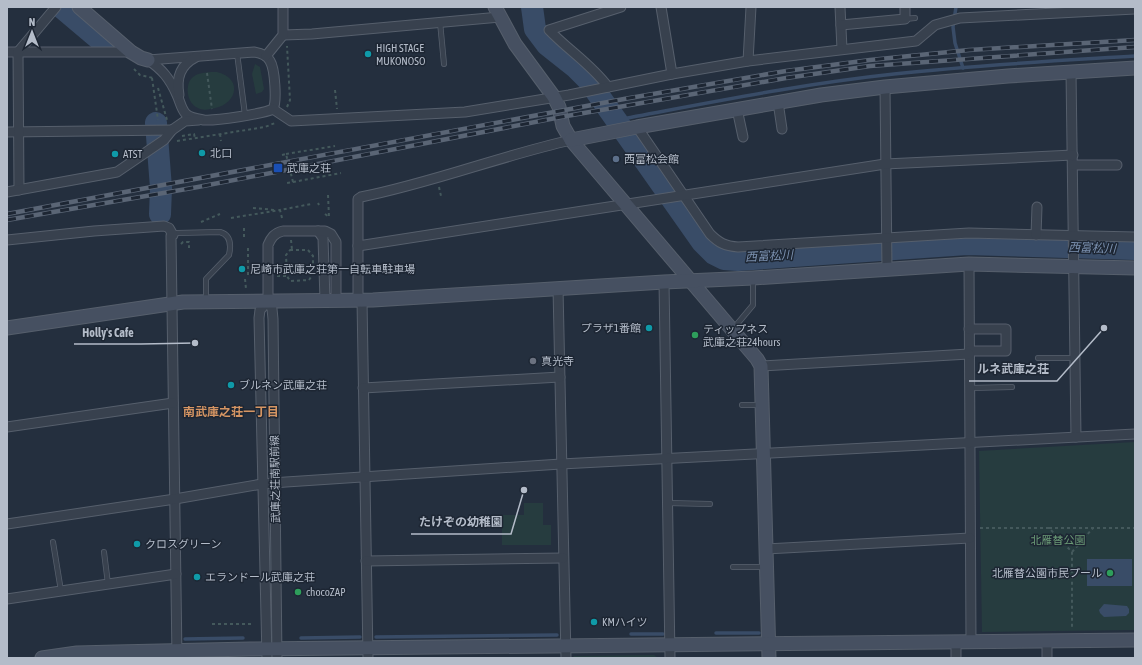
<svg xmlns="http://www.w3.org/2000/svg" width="1142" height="665" viewBox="0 0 1142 665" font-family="'Asap Condensed','Noto Sans JP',sans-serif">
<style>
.green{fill:#263c3f}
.water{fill:#394c67}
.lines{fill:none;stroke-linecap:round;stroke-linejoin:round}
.stream{stroke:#394c67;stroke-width:3.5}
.river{stroke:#394c67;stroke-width:22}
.lane-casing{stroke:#565f6c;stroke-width:6}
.street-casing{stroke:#565f6c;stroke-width:11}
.secondary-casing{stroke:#565f6c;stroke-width:15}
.path{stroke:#44595c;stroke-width:2;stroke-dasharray:3 3;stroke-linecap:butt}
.lane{stroke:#38414e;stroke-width:4.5}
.street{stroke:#38414e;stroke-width:9}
.secondary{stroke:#465061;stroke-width:13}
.rail-casing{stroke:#5a6575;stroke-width:4.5}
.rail{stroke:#1d2633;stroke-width:3;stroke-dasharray:9;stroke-linecap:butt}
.path-bridge{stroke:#44595c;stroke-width:2;stroke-dasharray:3 3;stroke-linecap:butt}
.culture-dot{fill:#0f9aa8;stroke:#1d2633;stroke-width:1.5}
.service-dot{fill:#5c6f8a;stroke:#1d2633;stroke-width:1.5}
.transit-dot{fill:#1a4fb4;stroke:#1d2633;stroke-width:1.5}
.leisure-dot{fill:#2e9e5b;stroke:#1d2633;stroke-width:1.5}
.worship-dot{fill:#6b7280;stroke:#1d2633;stroke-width:1.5}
.labels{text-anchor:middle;stroke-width:3;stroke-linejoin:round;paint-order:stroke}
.poi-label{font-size:11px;fill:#b4bcc9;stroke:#1d2633;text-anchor:start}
.street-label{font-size:11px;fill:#b4bcc9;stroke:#1d2633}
.park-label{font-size:11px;fill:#6b9a76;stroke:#1d2633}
.water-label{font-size:12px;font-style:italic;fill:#7c92b1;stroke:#1d2633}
.neighbourhood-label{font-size:12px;font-weight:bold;fill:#d59563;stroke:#1d2633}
.leader{fill:none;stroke:#b4bcc9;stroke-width:1.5}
.callout-dot{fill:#b4bcc9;stroke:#1d2633;stroke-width:1.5}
.callout-label{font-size:12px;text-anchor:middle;font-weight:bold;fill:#b4bcc9;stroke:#1d2633;stroke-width:3;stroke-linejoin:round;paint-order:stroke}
</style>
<rect width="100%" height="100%" fill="#242f3e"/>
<g class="green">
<path d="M255,64L260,67L264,89L262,92L256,94L252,74Z"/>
<path d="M217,72C245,79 236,107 210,109C206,110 201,110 198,108C187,104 184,84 193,77C199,72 210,72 217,72Z"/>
<path d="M1135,442V630L982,632L979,451Z"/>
<path d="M524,503H543V525H551V545H502V515H524Z"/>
<path d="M654,655L658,658H572L574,656Z"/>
</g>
<g class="water">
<rect x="1087" y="559" width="45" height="27"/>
<path d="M1104,604L1127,606L1129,609V613L1126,616L1104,617L1100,613L1099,610Z"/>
</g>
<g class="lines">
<g class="stream">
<path d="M956,7L953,27L955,43L963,68"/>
<path d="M616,120C708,103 800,84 894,74C974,65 1054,61 1135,56"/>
<path d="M716,633H759"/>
<path d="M631,634H663"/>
<path d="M376,637L557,635"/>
<path d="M301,638L360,637"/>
<path d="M185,639L243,638"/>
</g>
<g class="river">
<path d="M61,7L106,45"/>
<path d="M532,7L535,29L547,45L576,68L588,80L702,242L714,254L724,259L738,260L967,244L1135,249"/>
<path d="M156,123L161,188L160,214"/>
</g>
<defs>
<g id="lane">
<path d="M905,19L915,18"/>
<path d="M440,22L444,64"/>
<path d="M237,53L245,115"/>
<path d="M173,235L177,233L220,232C231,235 231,246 229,255L206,279V300"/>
<path d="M733,329L753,305V280"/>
<path d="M1038,358H1075"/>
<path d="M970,388L1012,387"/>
<path d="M742,405H761"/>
<path d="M668,503L710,504"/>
<path d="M53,542L61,591"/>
<path d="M104,552L108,584"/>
<path d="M733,567H765"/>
</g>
<g id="street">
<path d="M661,7L672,74"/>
<path d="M840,7L842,49"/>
<path d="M841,25L905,19V7"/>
<path d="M283,35L312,34L500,17"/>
<path d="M7,52H131"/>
<path d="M254,52C260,53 267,55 270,61C275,69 277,102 273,109C263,114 215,121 204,120C198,119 190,118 186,114C181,109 180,101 177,95C170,79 162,69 148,60Z"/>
<path d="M266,56L283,35V7"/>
<path d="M748,61L751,7"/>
<path d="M1071,72L1076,437"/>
<path d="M608,87C592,65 568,50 549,30L621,7"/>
<path d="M885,87L887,269"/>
<path d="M179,95C176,78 180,65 196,57"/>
<path d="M778,102L782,129"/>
<path d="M273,109L291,121L465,112L569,95L672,74L748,61L916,41L935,25L960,18L1135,9"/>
<path d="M737,109L743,137"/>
<path d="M637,127L710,234C719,243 725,246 738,247L969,233L1135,237"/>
<path d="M7,132L172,130"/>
<path d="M1073,165H1117"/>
<path d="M19,190L18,52L56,7"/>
<path d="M7,192L117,172L164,140L172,130L185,121L199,120"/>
<path d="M318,231L323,238L325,300"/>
<path d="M1036,235L1037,207"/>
<path d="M7,240L94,231L164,226L169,228L173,235L171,236L177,658"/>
<path d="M358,246L885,164L1073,155"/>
<path d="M969,264L971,642"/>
<path d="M664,282L670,658"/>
<path d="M558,288L566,658"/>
<path d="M358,300V199L361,197C432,183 500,156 571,140"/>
<path d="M362,300L368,658"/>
<path d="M969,329H1006V351H969"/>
<path d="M761,366L969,354"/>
<path d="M363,388L560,377"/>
<path d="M7,427L173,403"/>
<path d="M7,524L175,499L262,484L286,482L561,464L1135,434"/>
<path d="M766,549L970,538"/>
<path d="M366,561L563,558"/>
<path d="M7,599L176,574"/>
<path d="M1047,641V658"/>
<path d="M267,658L259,318L260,310L268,301"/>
<path d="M277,658L273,319L272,309L268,301V245C271,238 274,233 283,231H325L331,234L336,242V300"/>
<path d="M956,658V642"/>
</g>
<g id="secondary">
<path d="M79,7L131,52L141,58L148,60"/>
<path d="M495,7L515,44L554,97L559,107L563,126L571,140L757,359L761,366L769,658"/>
<path d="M571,140L637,127L821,95L885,87L1008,76L1135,68"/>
<path d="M7,328L183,302L373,300L664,282L753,278L969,264L1135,268"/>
<path d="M42,658L77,653L116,652L250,649L1135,640"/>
</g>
</defs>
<use href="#lane" class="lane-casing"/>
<use href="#street" class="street-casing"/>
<use href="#secondary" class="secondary-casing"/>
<g class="path">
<path d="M134,69L140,75L153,78"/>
<path d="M207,73L212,109"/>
<path d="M152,78L158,120"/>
<path d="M158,88L167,120"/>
<path d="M335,90L337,109"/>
<path d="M287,107L290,100L287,46"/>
<path d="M220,134L221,141"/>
<path d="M182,136L194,134L195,138"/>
<path d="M177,141L265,127L275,123"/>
<path d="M286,154L335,146"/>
<path d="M293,182L341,173"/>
<path d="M439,187L441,196"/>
<path d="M328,195L329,217"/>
<path d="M318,203L319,205"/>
<path d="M253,208L275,210"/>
<path d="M325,214L329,217"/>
<path d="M231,218L280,210"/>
<path d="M282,218L280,210L311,204"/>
<path d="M201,222L220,214"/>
<path d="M244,237V226"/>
<path d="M291,240L292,250"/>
<path d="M181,244L183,242H189V248"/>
<path d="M248,248V275"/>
<path d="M290,250H308L313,256V274L309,280L290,281L287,276L286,255Z"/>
<path d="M277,276H286"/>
<path d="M245,279L246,289"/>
<path d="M980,528H1049L1072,552V628"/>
<path d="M1049,528H1135"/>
<path d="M1072,552L1093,528"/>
<path d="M212,624H253"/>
</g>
<use href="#lane" class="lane"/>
<use href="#street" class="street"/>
<use href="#secondary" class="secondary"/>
<defs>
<g id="rail">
<path d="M7,214L624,99L786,71L870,60L969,50L1135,40"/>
<path d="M7,220L198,187L561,117L786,78L870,66L1135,47"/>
</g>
</defs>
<use href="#rail" class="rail-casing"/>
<use href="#rail" class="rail"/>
<path class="path-bridge" d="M282,155L286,154L293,182L287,183"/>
</g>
<g class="culture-dot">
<circle cx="368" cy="54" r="4"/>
<circle cx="202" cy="153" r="4"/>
<circle cx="115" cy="154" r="4"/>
<circle cx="242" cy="269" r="4"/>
<circle cx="649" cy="328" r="4"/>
<circle cx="231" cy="385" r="4"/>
<circle cx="137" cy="544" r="4"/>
<circle cx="197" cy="577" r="4"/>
<circle cx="594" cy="622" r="4"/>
</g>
<circle class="service-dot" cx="616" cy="159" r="4"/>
<rect class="transit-dot" x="273" y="163" width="10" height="10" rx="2"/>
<g class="leisure-dot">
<circle cx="695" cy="335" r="4"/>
<circle cx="1110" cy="573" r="4"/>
<circle cx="298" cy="592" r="4"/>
</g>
<circle class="worship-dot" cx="533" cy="361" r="4"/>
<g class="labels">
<g class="poi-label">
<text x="376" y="52">HIGH STAGE<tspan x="376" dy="13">MUKONOSO</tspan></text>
<text x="210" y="157">北口</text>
<text x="123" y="158">ATST</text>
<text x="624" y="163">西富松会館</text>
<text x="287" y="172">武庫之荘</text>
<text x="250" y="273">尼崎市武庫之荘第一自転車駐車場</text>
<text x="641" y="332" text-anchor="end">プラザ1番館</text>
<text x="703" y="333">ティップネス<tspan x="703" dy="13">武庫之荘24hours</tspan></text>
<text x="541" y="365">真光寺</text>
<text x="239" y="389">ブルネン武庫之荘</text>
<text x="145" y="548">クロスグリーン</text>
<text x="1102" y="577" text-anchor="end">北雁替公園市民プール</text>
<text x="205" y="581">エランドール武庫之荘</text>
<text x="306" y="596">chocoZAP</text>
<text x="602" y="626">KMハイツ</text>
</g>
<g class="street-label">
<text transform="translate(275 479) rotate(-91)" y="4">武庫之荘南駅前線</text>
</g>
<g class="park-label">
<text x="1058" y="544">北雁替公園</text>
</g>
<g class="water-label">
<text transform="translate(1092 248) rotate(2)" y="4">西富松川</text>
<text transform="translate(769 256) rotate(-3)" y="4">西富松川</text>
</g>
<g class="neighbourhood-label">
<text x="231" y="416">南武庫之荘一丁目</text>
</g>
</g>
<path class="leader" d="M195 343L141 344H74M1104 328L1057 381H969M524 490L511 534H411"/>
<g class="callout-dot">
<circle cx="195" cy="343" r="4"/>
<circle cx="1104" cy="328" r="4"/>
<circle cx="524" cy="490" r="4"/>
</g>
<g class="callout-label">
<text x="108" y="337">Holly's Cafe</text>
<text x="1013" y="373">ルネ武庫之荘</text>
<text x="461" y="526">たけぞの幼稚園</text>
</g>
<rect width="1142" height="665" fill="none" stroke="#b4bcc9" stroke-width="16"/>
<g transform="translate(32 32)" stroke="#1d2633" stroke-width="3" paint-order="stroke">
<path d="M0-3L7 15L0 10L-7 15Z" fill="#b4bcc9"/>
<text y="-6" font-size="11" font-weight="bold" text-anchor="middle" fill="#b4bcc9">N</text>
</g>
</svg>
